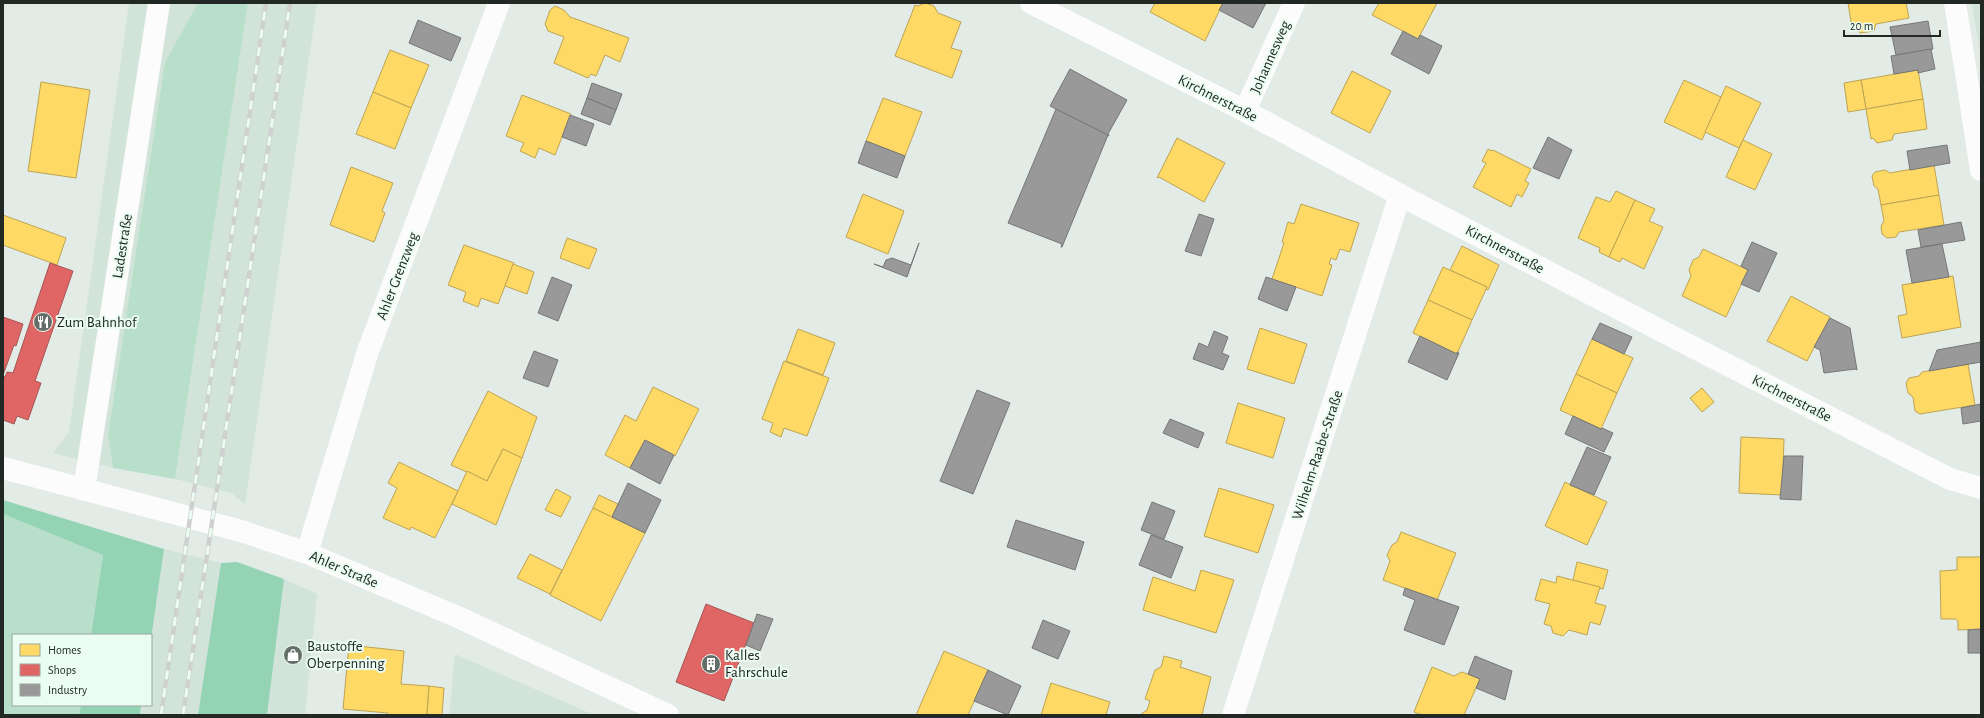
<svg xmlns="http://www.w3.org/2000/svg" width="1984" height="718" viewBox="0 0 1984 718" font-family="'Alegreya Sans',sans-serif">
<style>
.built{fill:#d2e4da}
.green{fill:#b7dfc9}
.forest{fill:#94d4b5}
.homes{fill:#ffd966;stroke:#bda452}
.shops{fill:#e06666;stroke:#a75452}
.industry{fill:#999;stroke:#757776}
.lines{fill:none;stroke-linecap:round;stroke-linejoin:round}
.minor{stroke:#fbfcfb;stroke-width:22}
.secondary{stroke:#fbfcfb;stroke-width:22}
.rail-casing{stroke:#ced1cf;stroke-width:4.5}
.rail{stroke:#ebfcf2;stroke-width:3;stroke-dasharray:9;stroke-linecap:butt}
.labels{text-anchor:middle;stroke-width:4;stroke-linejoin:round;paint-order:stroke}
.street-label{font-size:15px;fill:#222925;stroke:#ebfcf2}
.poi-label{font-size:15px;fill:#222925;stroke:#ebfcf2;text-anchor:start}
</style>
<rect width="100%" height="100%" fill="#e2ebe6"/>
<g class="built">
<path d="M129,3H198L165,62L108,435L113,468L53,453L69,432Z"/>
<path d="M248,3H317L245,504L231,493L175,479Z"/>
<path d="M1972,3H1981V61Z"/>
<path d="M164,549L221,563L198,715H140L141,705H151V639Z"/>
<path d="M284,579L317,594L305,715H267Z"/>
<path d="M455,654L594,715H449Z"/>
</g>
<g class="green">
<path d="M198,3H248L175,479L113,468L108,435L165,62Z"/>
<path d="M3,514L103,555L91,635H13V705H81L79,715H3Z"/>
</g>
<g class="forest">
<path d="M3,500L164,549L151,639V635H91L103,555L3,514Z"/>
<path d="M237,562L284,579L267,715H198L221,563Z"/>
<path d="M81,705H141L140,715H79Z"/>
</g>
<g class="homes">
<path d="M925,3L934,6L938,13L961,22L951,48L962,51L952,78L895,56L915,5L918,6Z"/>
<path d="M1155,3H1223L1205,41L1150,12Z"/>
<path d="M1379,3H1437L1418,39L1372,15Z"/>
<path d="M1848,3H1906L1909,18L1876,24L1874,31L1860,33L1856,28H1852Z"/>
<path d="M555,6L564,10L570,17L629,38L620,62L605,55L596,76L591,74L588,78L554,63L564,37L548,31L545,24L550,10Z"/>
<path d="M390,50L429,65L411,108L373,92Z"/>
<path d="M1918,70L1923,99L1866,109L1861,80Z"/>
<path d="M1352,71L1391,91L1370,133L1331,113Z"/>
<path d="M1684,80L1721,97L1702,140L1664,122Z"/>
<path d="M1861,80L1866,109L1848,112L1844,83Z"/>
<path d="M41,82L90,90L76,178L28,171Z"/>
<path d="M1726,86L1761,103L1739,148L1705,132Z"/>
<path d="M373,92L411,108L395,149L356,134Z"/>
<path d="M522,95L571,114L555,155L539,148L535,158L520,151L524,143L506,136Z"/>
<path d="M883,98L922,112L905,156L866,141Z"/>
<path d="M1923,99L1927,129L1894,134L1892,140L1877,143L1873,138L1871,139L1866,109Z"/>
<path d="M1177,138L1225,163L1204,202L1159,177L1157,178Z"/>
<path d="M1743,140L1772,154L1755,190L1726,177Z"/>
<path d="M1488,149L1492,151L1493,150L1531,169L1525,181L1529,183L1522,197L1517,194L1511,207L1473,187L1486,163L1482,161Z"/>
<path d="M1934,165L1939,195L1881,205L1878,189L1874,186L1872,176L1875,172L1885,170L1890,173Z"/>
<path d="M351,167L393,183L382,211L385,213L374,242L330,225Z"/>
<path d="M1616,191L1635,200L1609,257L1599,252L1600,248L1578,238L1596,197L1610,202Z"/>
<path d="M863,194L904,211L888,254L846,237Z"/>
<path d="M1939,195L1944,225L1899,232L1896,237L1887,238L1882,234L1881,226L1884,221L1881,205Z"/>
<path d="M1635,200L1655,209L1649,221L1663,227L1644,269L1622,258L1620,262L1609,257Z"/>
<path d="M1301,204L1359,223L1350,252L1340,249L1336,260L1331,258L1329,264L1332,265L1322,296L1272,279L1284,243L1282,242L1288,222L1294,224Z"/>
<path d="M3,215L66,238L57,265L3,245Z"/>
<path d="M567,238L597,249L589,269L560,258Z"/>
<path d="M464,245L514,263L498,304L481,298L478,307L463,301L466,292L448,285Z"/>
<path d="M1462,246L1499,265L1488,290L1486,289L1487,287L1450,270Z"/>
<path d="M1703,249L1748,270L1726,317L1682,296L1691,276L1689,270L1693,260L1699,257Z"/>
<path d="M513,264L534,272L527,294L505,286Z"/>
<path d="M1443,267L1487,287L1472,320L1428,300Z"/>
<path d="M1953,276L1961,327L1902,338L1898,316L1907,314L1902,285Z"/>
<path d="M1791,296L1830,317L1807,361L1767,341Z"/>
<path d="M1428,300L1472,320L1457,354L1413,333Z"/>
<path d="M1260,328L1307,344L1294,384L1247,369Z"/>
<path d="M798,329L835,343L823,375L786,361Z"/>
<path d="M1592,339L1633,358L1617,393L1576,374Z"/>
<path d="M784,361L829,378L807,436L784,428L781,437L770,432L773,423L762,419Z"/>
<path d="M1968,364L1975,405L1920,414L1915,411L1913,397L1908,393L1906,383L1909,378L1919,376L1922,372Z"/>
<path d="M1576,374L1617,393L1601,429L1560,410Z"/>
<path d="M653,387L699,409L675,456L645,440L630,468L605,455L625,415L636,421Z"/>
<path d="M1702,388L1714,402L1702,412L1690,398Z"/>
<path d="M488,391L537,417L522,458L503,449L487,481L451,465Z"/>
<path d="M1238,403L1285,418L1273,458L1226,443Z"/>
<path d="M1741,437L1784,439L1782,495L1739,493Z"/>
<path d="M503,449L522,458L496,525L452,504L467,471L487,481Z"/>
<path d="M399,462L458,491L435,538L411,527L410,530L383,518L397,488L388,483Z"/>
<path d="M1565,482L1607,502L1587,545L1545,526Z"/>
<path d="M1219,488L1274,505L1258,553L1204,536Z"/>
<path d="M556,489L571,497L561,517L545,510Z"/>
<path d="M599,495L618,504L612,517L593,508Z"/>
<path d="M593,508L645,533L601,621L550,595Z"/>
<path d="M1401,532L1456,553L1437,600L1383,580L1390,561L1387,555L1392,545L1397,542Z"/>
<path d="M530,554L562,570L550,594L517,578Z"/>
<path d="M1957,557H1981V629L1958,630V621L1956,619H1941L1940,571L1957,570Z"/>
<path d="M1577,562L1608,570L1603,589L1573,580Z"/>
<path d="M1201,570L1234,580L1216,633L1143,610L1153,577L1195,591Z"/>
<path d="M1557,576L1600,587L1595,603L1606,606L1600,625L1590,622L1587,635L1569,630L1563,636L1553,633L1551,626L1544,624L1550,604L1535,600L1541,579L1556,583Z"/>
<path d="M349,645L404,651L401,684L429,686L427,715H388V713L343,709Z"/>
<path d="M944,651L988,670L968,715H916Z"/>
<path d="M1164,656L1182,661L1180,667L1211,677L1202,715H1140L1147,710L1150,701L1145,699L1155,670L1161,667Z"/>
<path d="M1432,667L1454,676L1462,672L1480,679L1464,715H1422L1414,712Z"/>
<path d="M1051,683L1110,702L1106,715H1041Z"/>
<path d="M429,686L444,688L442,715H427Z"/>
</g>
<g class="shops">
<path d="M50,263L73,271L35,381L41,383L28,420L17,416L14,424L3,420V376L5,377L7,372L13,373Z"/>
<path d="M3,317L23,324L16,346L14,345L3,375Z"/>
<path d="M706,604L754,623L724,701L676,682Z"/>
</g>
<g class="industry">
<path d="M1223,3H1266L1253,28L1219,10Z"/>
<path d="M418,20L461,38L451,61L409,43Z"/>
<path d="M1928,21L1933,49L1896,55L1890,27Z"/>
<path d="M1403,31L1418,39L1420,35L1442,46L1429,74L1391,54Z"/>
<path d="M1931,49L1935,69L1918,73V70L1894,74L1891,56Z"/>
<path d="M1070,69L1127,100L1108,134L1109,136L1050,106Z"/>
<path d="M592,83L622,94L616,110L587,98Z"/>
<path d="M587,98L616,110L610,125L581,114Z"/>
<path d="M1056,109L1108,135L1062,247H1061L1062,244L1008,223Z"/>
<path d="M570,115L594,124L586,146L562,137Z"/>
<path d="M1548,137L1572,150L1559,179L1533,168Z"/>
<path d="M866,141L905,156L897,178L858,163Z"/>
<path d="M1947,145L1950,163L1910,170L1907,151Z"/>
<path d="M1199,214L1214,219L1201,256L1185,251Z"/>
<path d="M1961,222L1965,240L1921,247L1918,230Z"/>
<path d="M1752,242L1777,253L1759,292L1741,284L1748,270L1741,266Z"/>
<path d="M919,243L907,277L874,264L883,267L886,260L892,258L911,265Z"/>
<path d="M1942,244L1949,277L1912,283L1906,250Z"/>
<path d="M552,277L572,285L558,321L538,313Z"/>
<path d="M1266,277L1296,287L1287,311L1258,299Z"/>
<path d="M1830,318L1850,328L1857,370L1855,369L1824,373L1820,350L1814,347Z"/>
<path d="M1600,323L1632,337L1624,354L1592,339Z"/>
<path d="M1214,331L1228,337L1222,353L1229,356L1223,370L1193,359L1199,343L1208,347Z"/>
<path d="M1420,336L1457,354V352L1459,353L1447,380L1408,362Z"/>
<path d="M1981,342V362L1929,371L1937,350Z"/>
<path d="M534,351L558,360L548,387L523,378Z"/>
<path d="M977,390L1010,403L973,494L940,481Z"/>
<path d="M1981,404V421L1963,424L1961,408Z"/>
<path d="M1573,416L1601,429L1602,428L1613,433L1604,452L1565,434Z"/>
<path d="M1170,419L1204,433L1198,448L1163,433Z"/>
<path d="M645,440L674,455L660,484L630,468Z"/>
<path d="M1587,447L1611,457L1594,495L1570,485Z"/>
<path d="M1784,456H1803L1801,500L1780,499Z"/>
<path d="M628,483L661,500L645,533L612,517Z"/>
<path d="M1152,502L1175,511L1164,539L1141,530Z"/>
<path d="M1016,520L1084,542L1075,570L1007,547Z"/>
<path d="M1151,535L1183,547L1171,578L1139,565Z"/>
<path d="M1405,588L1459,607L1444,645L1404,630L1415,600L1403,595Z"/>
<path d="M757,614L773,619L760,651L746,645Z"/>
<path d="M1043,620L1070,631L1058,659L1032,648Z"/>
<path d="M1981,629V653H1968V630Z"/>
<path d="M1475,656L1512,671L1505,700L1476,688L1480,679L1468,674Z"/>
<path d="M988,670L1021,686L1008,715L974,701Z"/>
</g>
<g class="lines">
<g class="minor">
<path d="M1031,3L1245,111L1400,195L1679,340L1950,479L1981,488"/>
<path d="M1955,3L1981,170"/>
<path d="M1245,111L1294,3"/>
<path d="M84,490L159,3"/>
<path d="M307,553L368,351L499,3"/>
<path d="M1233,715L1400,195"/>
</g>
<path class="secondary" d="M3,468L241,531L307,553L460,618L668,715"/>
<defs>
<g id="rail">
<path d="M161,715L266,3"/>
<path d="M183,715L290,3"/>
</g>
</defs>
<use href="#rail" class="rail-casing"/>
<use href="#rail" class="rail"/>
</g>
<defs>
<symbol id="restaurant-disc" viewBox="-11 -11 22 22"><circle r="9.5" fill="#656d69" stroke="#ebfcf2"/><path d="M-5-6h1v4h1v-4h1v4h1v-4h1v5L-1.5 .5V6h-2V.5L-5-1ZM5-6V6H3V1.5H1.5Q1.5-4 5-6Z" fill="#fff"/></symbol>
<symbol id="shop-disc" viewBox="-11 -11 22 22"><circle r="9.5" fill="#656d69" stroke="#ebfcf2"/><path d="M-5-2.5h2.3a2.7 3.5 0 0 1 5.4 0H5L5.5 6h-11ZM-1.5-2.5h3a1.5 2.3 0 0 0-3 0Z" fill="#fff"/></symbol>
<symbol id="building-disc" viewBox="-11 -11 22 22"><circle r="9.5" fill="#656d69" stroke="#ebfcf2"/><path d="M-4-6H4V6H1V3H-1V6H-4ZM-2.5-4.3h1.7v1.8h-1.7ZM.8-4.3h1.7v1.8H.8ZM-2.5-1h1.7V.8h-1.7ZM.8-1h1.7V.8H.8Z" fill="#fff"/></symbol>
</defs>
<g fill-rule="evenodd">
<use href="#restaurant-disc" x="32" y="311" width="22" height="22"/>
<use href="#shop-disc" x="282" y="644" width="22" height="22"/>
<use href="#building-disc" x="700" y="653" width="22" height="22"/>
</g>
<g class="labels">
<g class="street-label">
<text transform="translate(1270 57) rotate(-66)" y="5">Johannesweg</text>
<text transform="translate(1218 98) rotate(27)" y="5">Kirchnerstraße</text>
<text transform="translate(122 246) rotate(-81)" y="5">Ladestraße</text>
<text transform="translate(1505 249) rotate(28)" y="5">Kirchnerstraße</text>
<text transform="translate(397 276) rotate(-69)" y="5">Ahler Grenzweg</text>
<text transform="translate(1792 398) rotate(27)" y="5">Kirchnerstraße</text>
<text transform="translate(1317 455) rotate(-72)" y="5">Wilhelm-Raabe-Straße</text>
<text transform="translate(344 569) rotate(23)" y="5">Ahler Straße</text>
</g>
<g class="poi-label">
<text x="57" y="327">Zum Bahnhof</text>
<text x="307" y="651">Baustoffe<tspan x="307" dy="17">Oberpenning</tspan></text>
<text x="725" y="660">Kalles<tspan x="725" dy="17">Fahrschule</tspan></text>
</g>
</g>
<rect width="1984" height="718" fill="none" stroke="#222925" stroke-width="8"/>
<rect x="12" y="634" width="140" height="72" fill="#ebfcf2" stroke="#9ba8a0"/>
<rect x="20" y="644" width="20" height="12" fill="#ffd966" stroke="#9ba8a0"/>
<text x="48" y="654" font-size="12" fill="#222925">Homes</text>
<rect x="20" y="664" width="20" height="12" fill="#e06666" stroke="#9ba8a0"/>
<text x="48" y="674" font-size="12" fill="#222925">Shops</text>
<rect x="20" y="684" width="20" height="12" fill="#999999" stroke="#9ba8a0"/>
<text x="48" y="694" font-size="12" fill="#222925">Industry</text>
<path d="M1844 30v6h96v-6" fill="none" stroke="#222925" stroke-width="2"/>
<text x="1850" y="30" font-size="12" fill="#222925" stroke="#ebfcf2" stroke-width="3" paint-order="stroke">20 m</text>
</svg>
